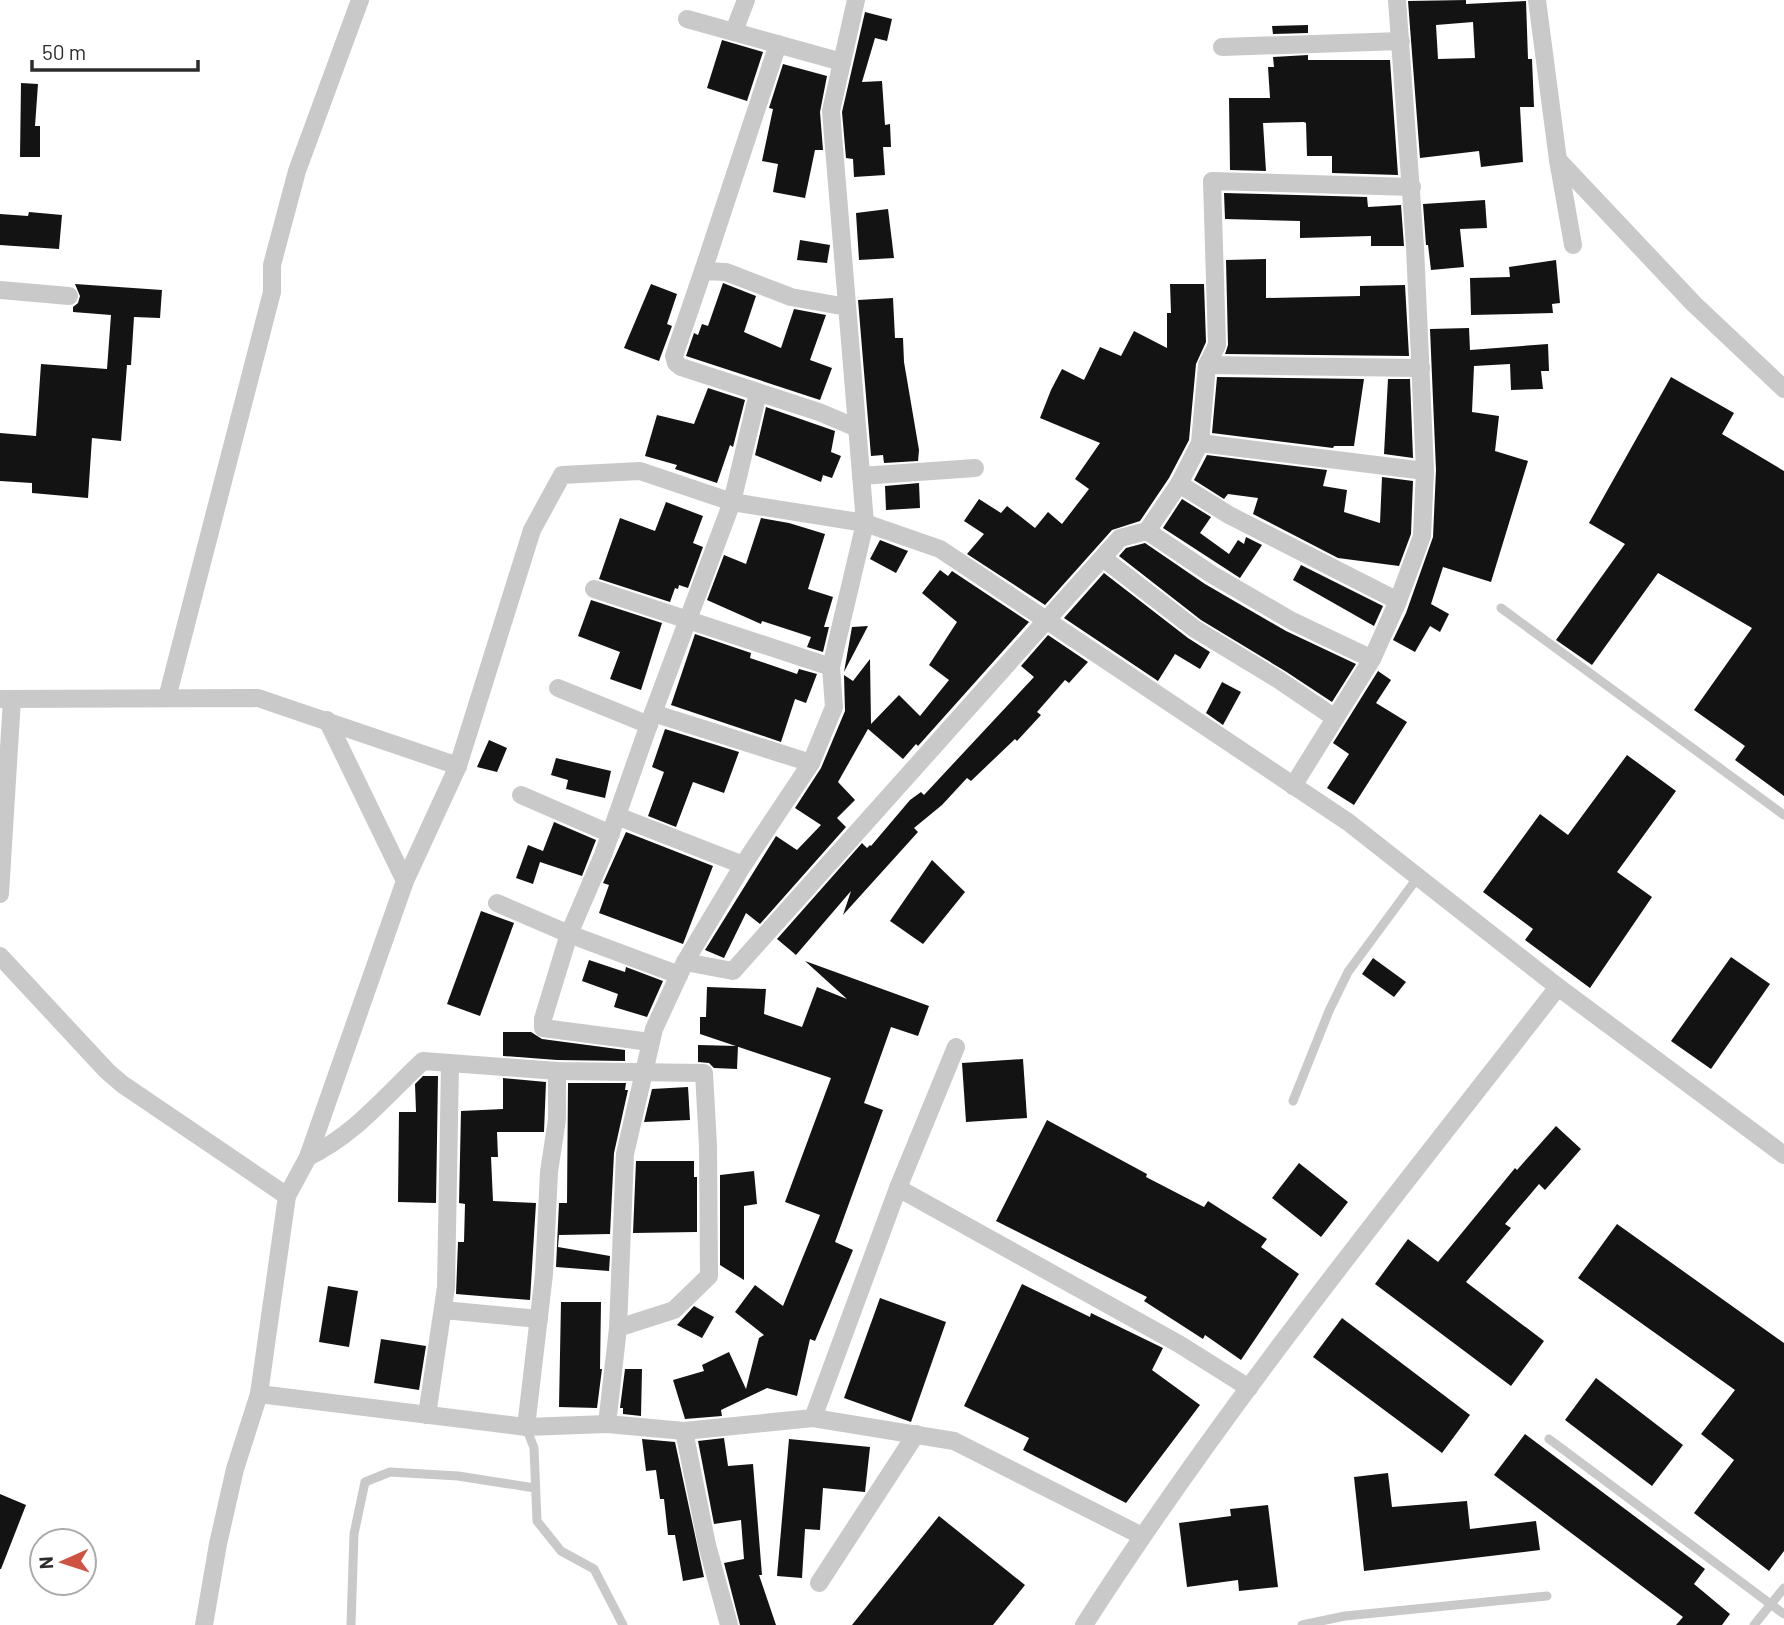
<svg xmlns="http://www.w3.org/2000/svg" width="1784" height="1625" viewBox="0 0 1784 1625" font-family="Barlow,sans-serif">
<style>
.building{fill:#131313;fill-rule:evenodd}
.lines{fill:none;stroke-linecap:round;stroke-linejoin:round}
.lane{stroke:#c9c9c9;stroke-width:9}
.street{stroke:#c9c9c9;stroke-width:18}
</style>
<rect width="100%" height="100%" fill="#fff"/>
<g class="building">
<path d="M1466,0V4L1526,1L1528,59H1532L1534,107H1520L1523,162L1481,167L1479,151L1420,158L1408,1ZM1473,22L1475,58L1438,59L1436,25Z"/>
<path d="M865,12L892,19L887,41L875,38L862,82L882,81L885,125L890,124L891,147H883L885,175L854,177L853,159L846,158L842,112Z"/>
<path d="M1308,25V33L1273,34L1272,26Z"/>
<path d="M722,40L763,52L747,101L707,88Z"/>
<path d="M1308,55V60H1390L1398,175L1332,173V156H1307L1306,123L1304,122L1263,123L1266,171L1230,170L1229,98H1270L1268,67H1274L1273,57Z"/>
<path d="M783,64L827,76L820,112L823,150H815L805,198L773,192L778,164L762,161L773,109L769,108Z"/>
<path d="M21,83L38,84L35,126H40V157H20Z"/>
<path d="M1224,193L1367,197L1368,207L1401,205L1404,246H1371V236L1300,238V221L1225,219Z"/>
<path d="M1485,200L1487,228L1460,229L1464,267L1431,270L1428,245H1426L1423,204Z"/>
<path d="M888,209L894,258L859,260L856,213Z"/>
<path d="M29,212L62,215L59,249L0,245V214L28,216Z"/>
<path d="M800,240L830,245L827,263L797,260Z"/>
<path d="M1266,259V298L1360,296V286L1405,285L1409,356L1225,354L1228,345L1226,260Z"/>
<path d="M1556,260L1560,303L1552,304L1553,313L1471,315L1470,278L1510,277L1509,267Z"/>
<path d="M723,283L756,296L744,332L781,348L794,309L826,315L810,360L832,368L820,400L686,356L694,333L698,335L702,324L708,326Z"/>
<path d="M75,284L162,290L160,318L134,317L131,365H127L121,441L92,438L88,498L32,493V483L0,481V433L36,436L41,364L107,369L111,315L73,312V307L78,303L80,296Z"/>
<path d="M651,284L677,294L667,324L672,326L659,361L624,348Z"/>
<path d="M1170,284H1204L1206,342L1196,364L1189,440L1169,478L1140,521L1112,530L1045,605L967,554L984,534L964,521L979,499L1001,513L1007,506L1035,528L1048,512L1062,524L1089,489L1075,479L1100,443L1040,418L1051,390L1062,369L1084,380L1100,347L1121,356L1134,331L1167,348V313H1171Z"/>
<path d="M893,298L895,338H903L904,362L919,450L918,461L884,463L883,455L871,456L858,300Z"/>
<path d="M1469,328L1470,350L1548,344L1549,371H1541L1543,389L1511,390L1510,364L1474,366L1472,412L1499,416L1495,451L1528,461L1491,582L1443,567L1431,604L1449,614L1440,632L1430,626L1415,652L1393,640L1406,613L1433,537L1436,470L1430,329Z"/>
<path d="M1217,377L1364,379L1354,446H1334L1333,448L1212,433Z"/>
<path d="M1671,377L1734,413L1722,434L1784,471V796L1735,760L1745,746L1694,710L1752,628L1658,573L1592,665L1556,640L1625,544L1589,523Z"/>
<path d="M1388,379H1410L1413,458L1384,454Z"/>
<path d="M708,388L745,400L733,447L730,445L717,483L675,469L677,465L645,456L657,415L694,424Z"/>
<path d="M766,407L835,431L831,452L841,456L832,478L823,475L821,482L755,455Z"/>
<path d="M1207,455L1327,470L1323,486L1347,490L1344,512L1380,523L1382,477L1413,481L1411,534L1399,566L1338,558L1253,514L1258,498L1228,494L1224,499L1194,480Z"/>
<path d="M919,483L920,508L886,510L885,486Z"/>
<path d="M1182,499L1211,517L1200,533L1229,554L1238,540L1244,544L1246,537L1262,545L1240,578L1163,528Z"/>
<path d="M666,502L703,516L693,543L703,547L688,588L679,585L678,589L675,588L670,602L599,579L620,518L655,531Z"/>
<path d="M761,518L789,523L825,534L808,589L833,597L824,627H829L823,652L807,647L811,637L762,621L761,624L707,600L724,555L746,564Z"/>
<path d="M880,540L908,551L896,573L870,559Z"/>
<path d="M1145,543L1205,584L1286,631L1356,664L1332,702L1285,671L1201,620L1119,556L1126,548Z"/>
<path d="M1301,565L1383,606L1374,626L1293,580Z"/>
<path d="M940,570L948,576L952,571L1029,622L918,746L916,744L903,759L868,729L838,782L855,800L837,818L846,827L760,924L746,913L724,958L705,950L776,836L797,850L821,825L795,808L821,768L845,711L844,675L853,681L870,659L871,724L899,695L920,716L949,680L929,665L957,622L922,593Z"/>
<path d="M1104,573L1188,638L1210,652L1200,669L1175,654L1158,681L1064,618Z"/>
<path d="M591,600L662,623L641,690L610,679L620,652L578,636Z"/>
<path d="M868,626L844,672L852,627Z"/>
<path d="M695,634L751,653L750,658L797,674L799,669L817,674L806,703L795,699L781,742L671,705Z"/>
<path d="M1048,635L1088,662L1069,683L1065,680L1037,712L1041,715L1017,741L1015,739L971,781L967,778L942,805L914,828L918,832L843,915L851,891L796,955L777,939L862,843L867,848L870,845L871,846L910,800L921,792L924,795L1034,677L1021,666Z"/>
<path d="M1378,671L1391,680L1376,703L1407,722L1354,805L1327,788L1349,754L1333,743Z"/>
<path d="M1222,682L1241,692L1223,725L1206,713Z"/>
<path d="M665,729L739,752L724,793L693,782L676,827L648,816L664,772L652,767Z"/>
<path d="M489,740L507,748L497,772L477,767Z"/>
<path d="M1627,755L1676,791L1617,872L1652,897L1590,988L1525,940L1533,929L1483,892L1540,814L1568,835Z"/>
<path d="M556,758L611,771L605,798L566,789L568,780L551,775Z"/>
<path d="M554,822L596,840L582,876L540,862L533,884L516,878L528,845L543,851Z"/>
<path d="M626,832L713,866L683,944L599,913L609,885L603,883Z"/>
<path d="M932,860L965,892L923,944L890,921Z"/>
<path d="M481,911L514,923L480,1016L447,1004Z"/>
<path d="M1731,957L1770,984L1711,1069L1671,1041Z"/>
<path d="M1373,958L1406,982L1394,997L1362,974Z"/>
<path d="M589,960L625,972L626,967L663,981L647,1017L614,1007L618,994L582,981Z"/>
<path d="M805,961L929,1006L918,1036L891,1027L864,1103L883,1110L835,1242L853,1250L815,1341L810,1339L797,1396L767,1388L721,1410L722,1416L685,1419L673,1380L704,1371L702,1365L729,1352L746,1389L759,1338L764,1335L735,1312L755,1285L783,1306L820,1215L785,1202L831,1078L700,1034V1017H706L707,987L766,989L764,1014L802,1027L817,987L847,999Z"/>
<path d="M503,1032H531L542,1039L625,1050V1061L557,1060L503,1056Z"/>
<path d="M698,1045L738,1046L737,1069L714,1068L709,1063L698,1062Z"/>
<path d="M1023,1059L1027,1118L966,1122L962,1063Z"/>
<path d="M423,1076H438L436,1203L398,1202L399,1112H416L415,1084Z"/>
<path d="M503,1078L546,1082L544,1132H497L498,1157H491L493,1201L536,1203L530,1300L456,1294L458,1242H464L465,1204L459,1203L461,1111L503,1109Z"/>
<path d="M568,1083H626L625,1090H628L614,1153L610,1234L559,1235L558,1247L610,1256L609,1271L556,1267L559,1203H567Z"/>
<path d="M688,1087L690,1120L644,1122L652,1089Z"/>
<path d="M1047,1120L1147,1174L1146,1177L1204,1207L1208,1201L1267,1239L1261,1247L1299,1274L1241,1360L1205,1335L1203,1339L1144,1301L1147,1297L996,1221Z"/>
<path d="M1556,1126L1581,1149L1545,1190L1539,1184L1505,1224L1511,1228L1466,1282L1544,1341L1511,1386L1375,1284L1408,1239L1438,1262L1515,1168L1517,1170Z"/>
<path d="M636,1161H694V1177H697V1232L633,1233Z"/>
<path d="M1299,1163L1348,1202L1321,1237L1272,1198Z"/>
<path d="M754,1171L757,1204L744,1206V1280L720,1265V1175Z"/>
<path d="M1617,1224L1784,1343V1551L1769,1571L1694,1513L1734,1460L1701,1434L1735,1390L1578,1278Z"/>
<path d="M1022,1284L1090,1317L1091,1313L1163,1348L1152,1370L1200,1405L1126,1503L1023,1450L1029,1438L964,1406Z"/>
<path d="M328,1286L358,1291L349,1347L319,1342Z"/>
<path d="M880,1298L946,1322L911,1422L844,1398Z"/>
<path d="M561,1302H601L600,1369H602L597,1408L559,1407Z"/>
<path d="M694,1306L714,1317L702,1338L677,1325Z"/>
<path d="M1342,1318L1470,1415L1442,1453L1313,1357Z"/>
<path d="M381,1339L426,1346L419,1390L374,1383Z"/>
<path d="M625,1369H642L641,1416L623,1414V1408H620Z"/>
<path d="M1596,1378L1683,1445L1652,1486L1565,1420Z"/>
<path d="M1525,1434L1705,1569L1694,1584L1730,1614L1722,1625H1676L1683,1617L1494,1475Z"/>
<path d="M724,1438L728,1466L753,1464L762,1575H759L776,1625H740L724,1563L744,1559L741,1520L714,1524L698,1441Z"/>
<path d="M642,1439L675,1442L704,1577L683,1581L675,1535H668L664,1499H660L656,1470L646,1471Z"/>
<path d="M789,1439L870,1447L865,1492L823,1488L820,1530L805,1529L802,1578L777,1576Z"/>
<path d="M1388,1473L1392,1507L1467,1501L1470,1529L1536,1521L1540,1550L1364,1571L1354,1477Z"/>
<path d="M0,1494L26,1505L1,1569H0Z"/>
<path d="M1268,1505L1278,1587L1239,1591L1238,1580L1187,1587L1179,1523L1231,1516L1230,1509Z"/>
<path d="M939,1516L1025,1585L993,1625H852Z"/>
</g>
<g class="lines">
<g class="lane">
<path d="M1501,608L1784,815"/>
<path d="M1293,1101L1329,1011L1348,972L1418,877"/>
<path d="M526,1427L534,1448L537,1521L561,1551L594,1569L623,1625"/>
<path d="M1549,1439L1784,1614"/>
<path d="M351,1625L354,1534L365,1482L390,1472L458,1476L535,1488"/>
<path d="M1302,1625L1345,1616L1547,1596"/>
<path d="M1754,1625L1784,1588"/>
</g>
<g class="street">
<path d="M1537,0L1558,160L1573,245"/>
<path d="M687,19L842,62"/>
<path d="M734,31L746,0"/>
<path d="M1222,47L1401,41"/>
<path d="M1558,160L1694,304L1784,389"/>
<path d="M703,271L778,44"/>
<path d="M0,290L69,296"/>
<path d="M847,307L791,297L726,272L703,271L674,356L676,363L681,367L819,412L857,428"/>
<path d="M1207,365L1421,368"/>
<path d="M1200,443L1425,471"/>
<path d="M861,476L975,468"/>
<path d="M1179,484L1229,515L1398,601"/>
<path d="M1147,531L1211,574L1292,621L1372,659"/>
<path d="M1103,558L1195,629L1279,680L1335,718"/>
<path d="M594,589L831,667"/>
<path d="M558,688L649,725"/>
<path d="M167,698L272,292V265L297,171L360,0"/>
<path d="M0,699L258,698L458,766"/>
<path d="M653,713L811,763"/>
<path d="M327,720L405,881"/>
<path d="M1293,786L1372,659L1398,601L1422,536L1425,471L1415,247L1397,0"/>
<path d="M521,795L611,834"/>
<path d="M617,816L743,865"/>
<path d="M0,894L12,699"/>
<path d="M497,903L569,934L679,975"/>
<path d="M0,956L107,1071L122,1084L287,1196"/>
<path d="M685,962L733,971L1120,538L1147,531L1179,484L1200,443L1207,365L1217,345L1212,181L1412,187"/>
<path d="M650,1042L543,1028V1019L569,934L603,855L653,713L732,502L758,393"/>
<path d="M308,1157C355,1135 386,1095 423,1061L557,1071L704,1073L708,1146L709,1276L674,1310L618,1328"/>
<path d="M898,1188L1179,1344L1249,1388"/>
<path d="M443,1310L539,1319"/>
<path d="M259,1394L526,1427L607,1424L684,1431L813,1418L898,1188L956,1047"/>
<path d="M427,1415L446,1287L450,1064"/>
<path d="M813,1418L954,1441L1142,1536"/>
<path d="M607,1424L618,1328L625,1154L654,1029L685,962L743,865L811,763L834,707L831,667L865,523L831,111L856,0"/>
<path d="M526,1427L544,1274L549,1172L557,1119V1071"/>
<path d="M684,1431L707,1545L729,1625"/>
<path d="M819,1583L916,1434"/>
<path d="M204,1625L218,1544L235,1469L259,1394L287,1196L308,1157L405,881L458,766L532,530L562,475L640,471L732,502L865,523L940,549L1348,822L1558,987L1784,1155"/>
<path d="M1084,1625C1227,1402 1396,1196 1558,987"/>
</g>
</g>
<g transform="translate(63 1562) rotate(267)"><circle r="33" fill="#ffffff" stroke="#ababab" stroke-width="2"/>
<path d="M0-5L12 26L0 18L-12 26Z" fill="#cf5342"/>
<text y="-10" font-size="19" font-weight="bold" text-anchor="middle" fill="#2c2c2c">N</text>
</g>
<path d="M32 60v10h166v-10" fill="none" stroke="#2c2c2c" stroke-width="3.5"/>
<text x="42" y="60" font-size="21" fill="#2c2c2c" stroke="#ffffff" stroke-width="5" paint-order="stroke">50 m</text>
</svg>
